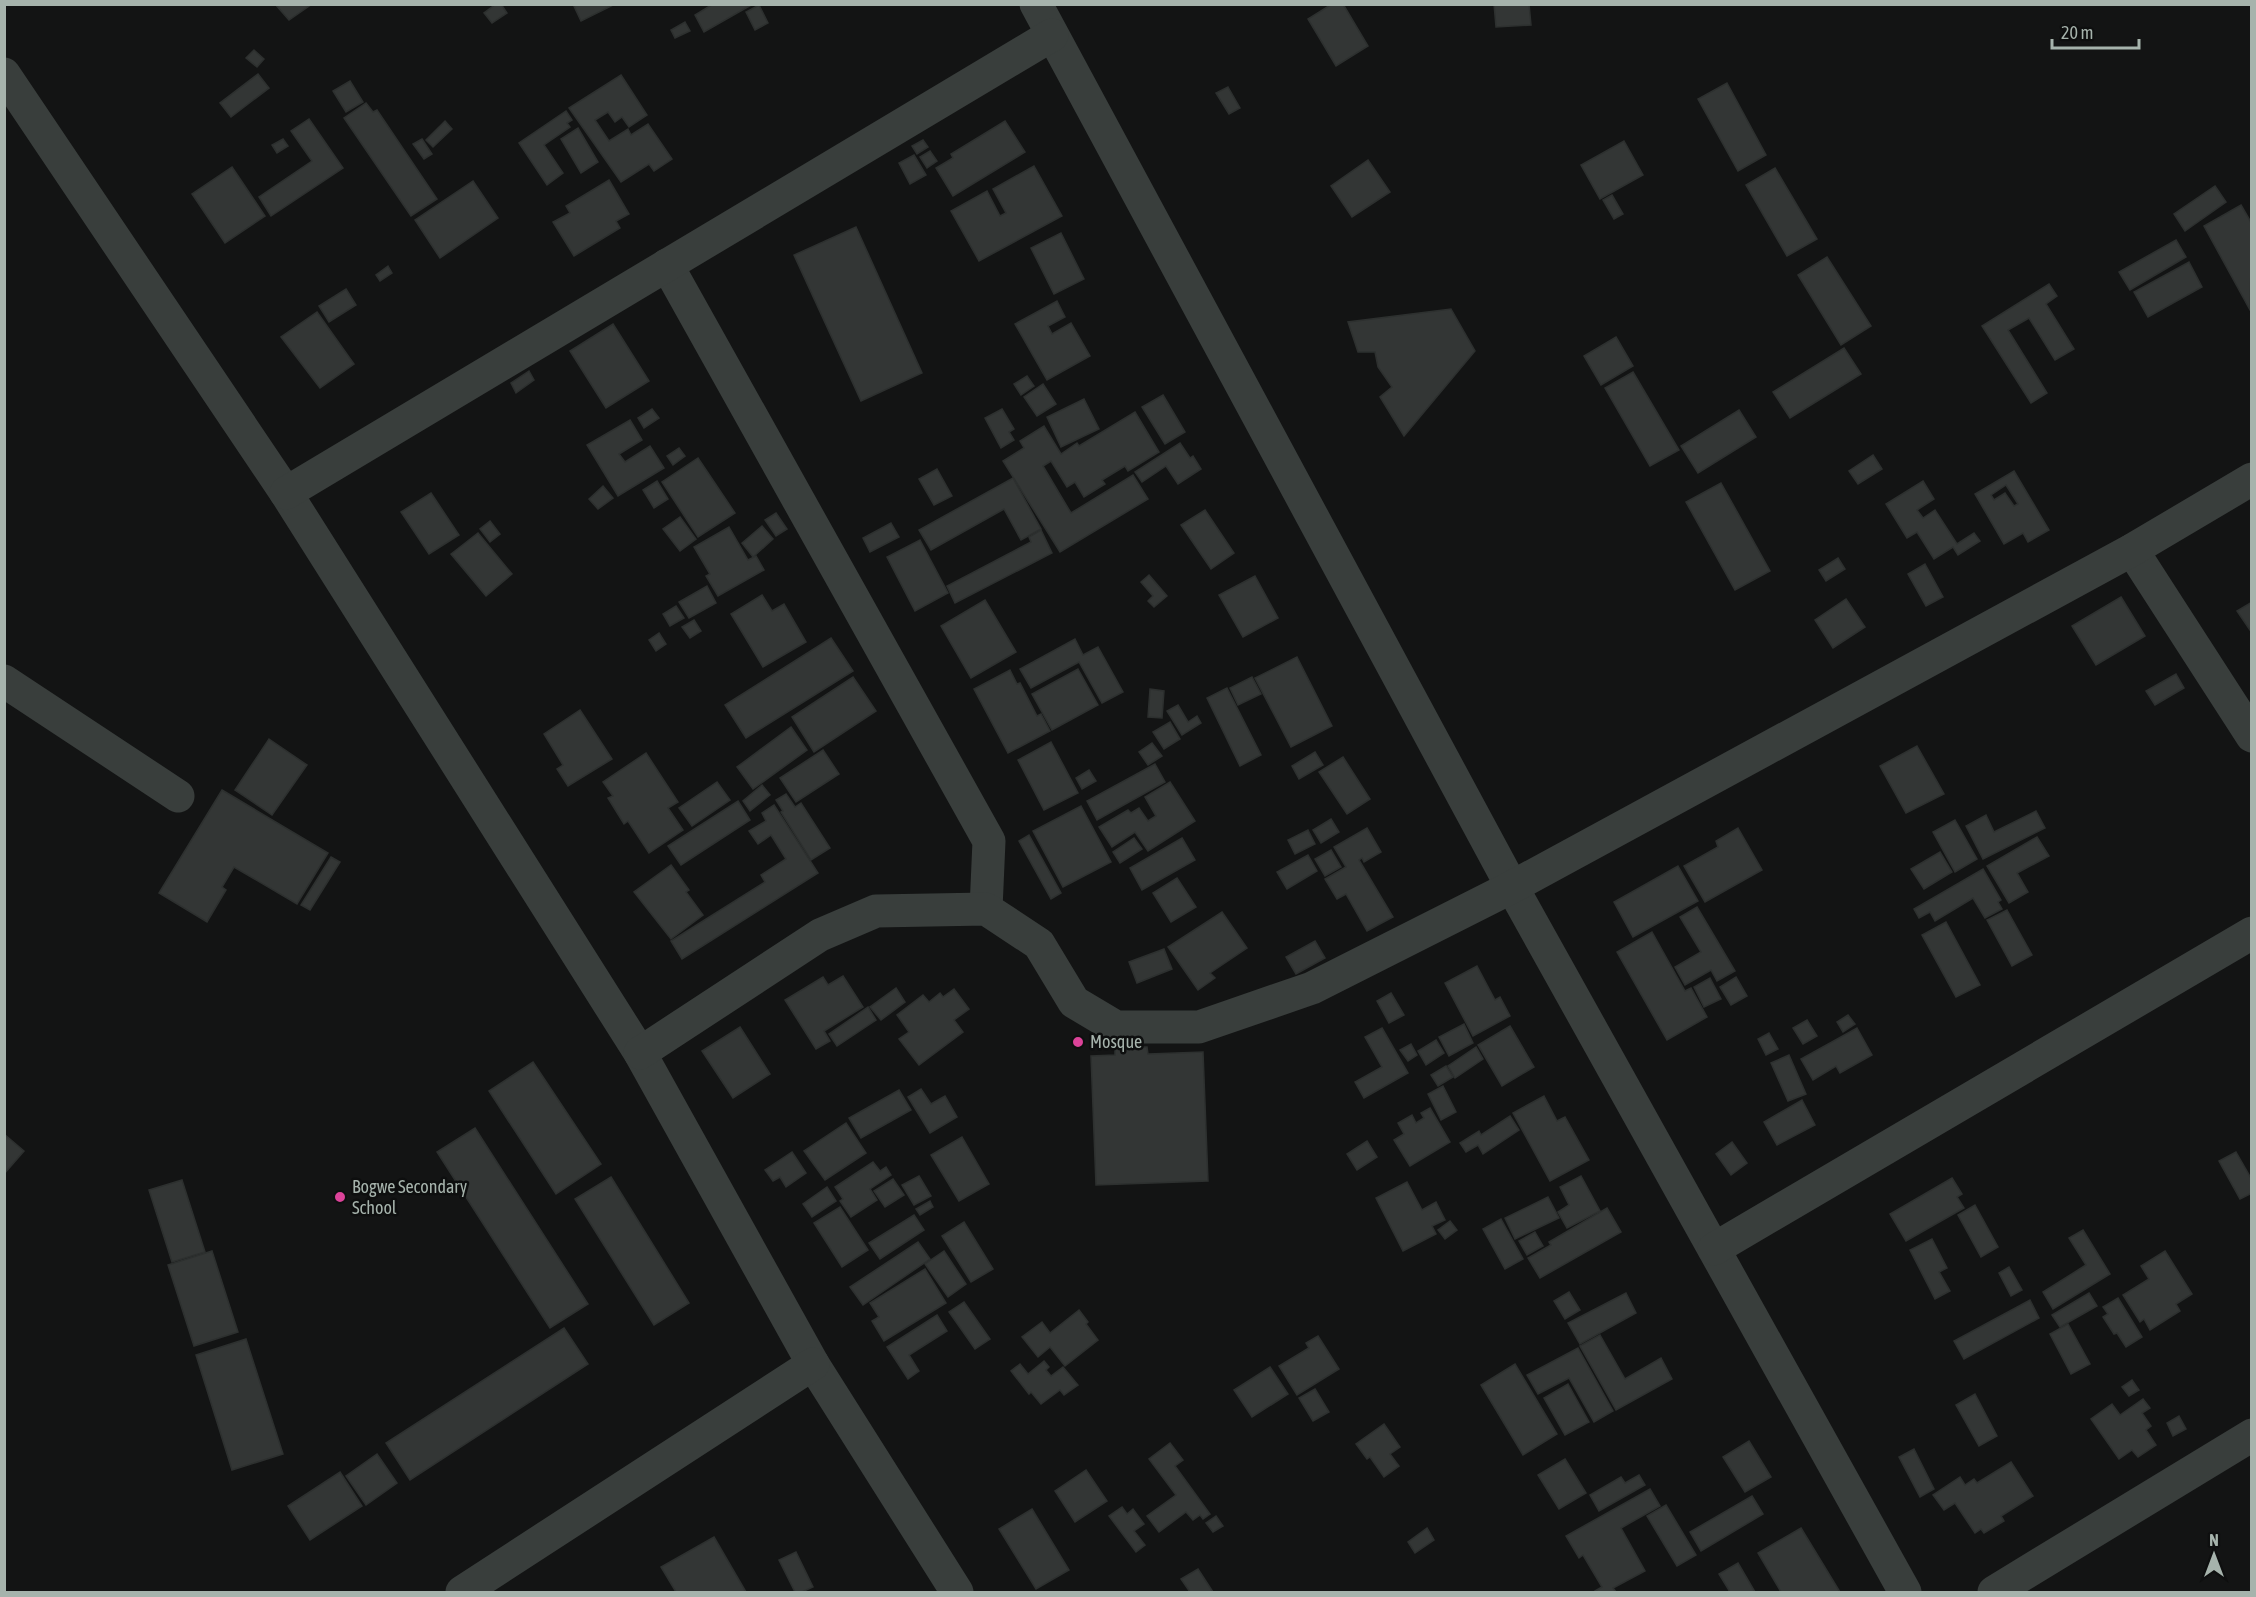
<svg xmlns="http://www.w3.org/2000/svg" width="2256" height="1597" viewBox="0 0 2256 1597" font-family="'Asap Condensed',sans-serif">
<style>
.building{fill:#333635;stroke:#2d302f;stroke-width:1.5;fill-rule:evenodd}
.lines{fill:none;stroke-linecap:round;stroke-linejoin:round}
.street{stroke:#393e3c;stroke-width:33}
.poi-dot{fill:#dc4399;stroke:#0e0f0f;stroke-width:2}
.labels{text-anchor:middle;stroke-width:5;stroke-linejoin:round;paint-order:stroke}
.poi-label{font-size:18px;fill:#a6b3ac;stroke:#0e0f0f;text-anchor:start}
</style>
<rect width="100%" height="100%" fill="#131414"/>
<g class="building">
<path d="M275,4H312L289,20Z"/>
<path d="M496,4H501L507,13L492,23L484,13Z"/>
<path d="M573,4H615L581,21Z"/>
<path d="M713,4H753L704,32L695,15Z"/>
<path d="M1332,4H1343L1368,46L1336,66L1308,19Z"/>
<path d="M1494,4H1529L1531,25L1496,27Z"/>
<path d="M759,5L768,23L755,30L746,12Z"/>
<path d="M685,22L690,31L675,38L671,30Z"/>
<path d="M254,50L264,59L257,67L246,58Z"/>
<path d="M258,74L269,88L231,117L220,103Z"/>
<path d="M621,75L647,115L629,127L622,117L615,122L608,112L595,120L609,141L628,129L631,135L648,124L672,159L654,171L649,164L621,182L569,108Z"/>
<path d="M350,81L363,102L346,112L333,91Z"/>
<path d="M1727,83L1766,155L1738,171L1698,99Z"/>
<path d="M1228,87L1240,108L1229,114L1216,93Z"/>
<path d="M366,103L373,112L377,110L437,199L411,216L344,118Z"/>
<path d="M566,111L572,120L567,123L570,127L544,145L563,173L547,185L519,143Z"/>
<path d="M309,119L343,168L271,216L259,197L312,161L291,131Z"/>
<path d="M445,121L452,129L433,147L426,140Z"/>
<path d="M1005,121L1025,152L953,196L936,168L953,158L951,154Z"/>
<path d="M578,128L598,162L581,173L561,139Z"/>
<path d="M283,139L288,146L277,153L272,145Z"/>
<path d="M422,139L432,154L424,159L413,144Z"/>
<path d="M923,140L928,147L917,154L912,146Z"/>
<path d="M1624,141L1643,175L1600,199L1581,165Z"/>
<path d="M930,151L937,161L927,168L920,157Z"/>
<path d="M914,155L926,175L910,184L899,163Z"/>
<path d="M1368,160L1390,192L1352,217L1331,186Z"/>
<path d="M1034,166L1062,216L979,261L951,211L987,191L1000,216L1006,213L993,189Z"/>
<path d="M232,167L265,216L225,243L192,194Z"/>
<path d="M1775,168L1817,239L1787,256L1746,185Z"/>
<path d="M609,180L629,214L616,221L620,228L574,256L553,222L570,213L566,206Z"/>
<path d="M473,181L498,218L440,258L415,220Z"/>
<path d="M2215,186L2226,202L2185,231L2174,214Z"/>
<path d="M1612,195L1623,214L1614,219L1603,200Z"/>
<path d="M2241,205L2252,224L2250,310L2204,226Z"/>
<path d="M856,227L922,373L861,401L794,255Z"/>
<path d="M1061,233L1084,279L1054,294L1031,248Z"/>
<path d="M2176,240L2186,257L2130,290L2119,272Z"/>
<path d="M1827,257L1871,326L1841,345L1798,275Z"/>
<path d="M2189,262L2202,287L2148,317L2134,292Z"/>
<path d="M388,266L392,273L380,281L376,275Z"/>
<path d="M2049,284L2057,296L2046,304L2074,349L2055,360L2029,318L2008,330L2047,393L2031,403L1982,326Z"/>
<path d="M346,289L356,305L329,322L319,306Z"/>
<path d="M1057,301L1065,317L1048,326L1052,334L1071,323L1090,356L1047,380L1015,324Z"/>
<path d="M1451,309L1475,351L1404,436L1380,397L1392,387L1378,367L1375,352H1358L1348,322Z"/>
<path d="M317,312L354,364L320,388L281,337Z"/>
<path d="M613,324L649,381L606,408L570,351Z"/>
<path d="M1616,337L1633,366L1601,385L1584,356Z"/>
<path d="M1844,348L1861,374L1790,418L1773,392Z"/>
<path d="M529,371L534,380L516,393L511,383Z"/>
<path d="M1633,372L1679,450L1650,466L1605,388Z"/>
<path d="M1027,376L1034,386L1021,395L1014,384Z"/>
<path d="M1043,384L1056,404L1037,416L1024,397Z"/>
<path d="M1163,395L1185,432L1165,444L1142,407Z"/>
<path d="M1084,399L1099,429L1061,447L1047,417Z"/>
<path d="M652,409L659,418L644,428L638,418Z"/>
<path d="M1002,409L1014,429L1009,432L1014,440L1001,448L985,418Z"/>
<path d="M1739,410L1756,437L1698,473L1681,446Z"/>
<path d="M1135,412L1159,452L1128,471L1125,466L1102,480L1105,484L1084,497L1075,482L1067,487L1051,461L1043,466L1071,513L1133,475L1148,499L1060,552L1003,461L1024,448L1020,441L1044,426L1061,454L1077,443L1079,446Z"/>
<path d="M630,420L642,440L619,454L625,462L650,446L664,468L618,496L587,445Z"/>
<path d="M1180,443L1190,458L1193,456L1201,469L1178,484L1166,466L1142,482L1135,472Z"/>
<path d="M679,448L685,456L673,465L667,456Z"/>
<path d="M1873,455L1882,469L1858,484L1849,471Z"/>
<path d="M698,458L735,513L698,537L662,482Z"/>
<path d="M937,469L952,496L934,505L919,479Z"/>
<path d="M2014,471L2049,530L2028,542L2023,533L2004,544L1975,494ZM2006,485L2018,504L2014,506L2005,493L1994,500L1991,495Z"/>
<path d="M1013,478L1041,529L1021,540L1004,509L931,550L919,530Z"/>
<path d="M657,481L668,499L654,508L643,490Z"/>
<path d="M1923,481L1934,499L1917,510L1923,518L1935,510L1957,544L1974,533L1980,541L1958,555L1953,547L1934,559L1917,532L1907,538L1886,504Z"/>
<path d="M1721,483L1770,571L1735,590L1686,502Z"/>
<path d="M603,486L613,498L598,509L589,499Z"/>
<path d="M431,493L459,535L429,554L401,512Z"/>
<path d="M1205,510L1234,553L1211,569L1181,525Z"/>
<path d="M776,513L787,529L776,536L765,520Z"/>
<path d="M680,517L696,539L680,551L663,529Z"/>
<path d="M490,521L500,534L490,542L480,529Z"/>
<path d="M891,523L899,537L870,552L863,538Z"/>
<path d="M762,526L773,539L753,557L742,543Z"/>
<path d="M729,527L748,560L756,556L764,570L718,596L706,576L710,574L694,547Z"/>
<path d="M1041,530L1052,553L955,603L947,586L1031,542L1029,537Z"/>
<path d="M478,533L512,574L486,596L451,554Z"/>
<path d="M920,540L948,593L915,611L887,557Z"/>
<path d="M1838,558L1845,569L1826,581L1819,570Z"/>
<path d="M1925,564L1943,597L1926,606L1908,574Z"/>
<path d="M1149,575L1167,596L1154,607L1148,601L1153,596L1141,582Z"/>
<path d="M1255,576L1278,618L1243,637L1219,595Z"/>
<path d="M707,586L716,603L689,618L679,602Z"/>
<path d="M762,595L772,611L784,604L806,642L763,667L731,614Z"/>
<path d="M2121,597L2145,636L2096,665L2072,626Z"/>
<path d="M1846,599L1865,627L1833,648L1815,620Z"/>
<path d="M985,600L1016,652L971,678L941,626Z"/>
<path d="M2252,602V633L2237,611Z"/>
<path d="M676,606L684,618L670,626L663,614Z"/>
<path d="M694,620L701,631L690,638L682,627Z"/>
<path d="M659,633L666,644L656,651L649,640Z"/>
<path d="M831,638L853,671L746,738L725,705Z"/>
<path d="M1075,639L1083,655L1098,647L1123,692L1102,703L1079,662L1031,688L1020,669Z"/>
<path d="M1297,657L1332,726L1291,747L1255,678Z"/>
<path d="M1078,669L1098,705L1052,730L1032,694Z"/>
<path d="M1010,670L1017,684L1020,683L1037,716L1041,714L1050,731L1008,753L974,689Z"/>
<path d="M2176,674L2184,688L2155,705L2146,691Z"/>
<path d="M853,677L876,711L814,752L792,717Z"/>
<path d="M1252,677L1261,694L1238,705L1230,688Z"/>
<path d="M1227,688L1261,755L1240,766L1207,698Z"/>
<path d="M1150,689L1164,691L1162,718L1148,717Z"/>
<path d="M1178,705L1188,722L1197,716L1201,723L1182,735L1167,711Z"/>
<path d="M580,710L612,759L568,786L557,769L563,765L544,734Z"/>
<path d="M1170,722L1180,739L1164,749L1153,732Z"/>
<path d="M791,727L807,750L753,789L737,767Z"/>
<path d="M269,739L307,765L272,815L235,790Z"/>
<path d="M1051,742L1078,793L1044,810L1018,760Z"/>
<path d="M1152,743L1162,756L1148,765L1139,752Z"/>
<path d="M1917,746L1944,794L1906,813L1880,766Z"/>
<path d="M823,750L839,774L796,802L780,778Z"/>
<path d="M1315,752L1323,765L1299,779L1292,766Z"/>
<path d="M646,753L678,802L668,808L683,830L649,853L628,821L624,824L608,798L613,796L603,782Z"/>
<path d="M1343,757L1370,799L1347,814L1319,772Z"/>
<path d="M1155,764L1165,782L1097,820L1087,801Z"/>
<path d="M1089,770L1096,781L1082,789L1076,778Z"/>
<path d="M717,782L730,800L692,826L679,808Z"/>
<path d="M1170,782L1195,821L1148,851L1135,832L1112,847L1099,827L1128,810L1131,813L1139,808L1148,821L1156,816L1145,797Z"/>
<path d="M762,785L770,795L750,811L743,801Z"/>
<path d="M222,790L328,853L297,904L234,867L222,887L226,890L207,922L159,893Z"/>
<path d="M786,794L795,807L801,803L830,848L811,860L781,812L783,811L776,800Z"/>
<path d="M738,801L750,820L681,865L668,846Z"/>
<path d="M774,805L818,873L682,959L671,941L765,882L761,875L786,859L771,835L758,844L749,831L766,821L762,813Z"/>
<path d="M1081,806L1111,862L1063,887L1033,831Z"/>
<path d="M2036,811L2045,828L1983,859L1966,826L1986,815L1994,832Z"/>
<path d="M1331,819L1339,832L1321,843L1313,830Z"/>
<path d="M1955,820L1977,859L1955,872L1933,832Z"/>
<path d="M1367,828L1381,852L1364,862L1362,858L1359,860L1393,917L1367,931L1346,894L1337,899L1325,879L1346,867L1334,847Z"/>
<path d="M1738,828L1762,870L1705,902L1684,866L1718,847L1716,841Z"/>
<path d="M1308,830L1315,844L1295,854L1288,840Z"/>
<path d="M1029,835L1061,893L1051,899L1019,841Z"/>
<path d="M2037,837L2049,856L2017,873L2028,892L2009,903L1987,866Z"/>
<path d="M1134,838L1142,849L1120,863L1113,852Z"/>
<path d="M1182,838L1195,860L1142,890L1130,868Z"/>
<path d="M1331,850L1341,867L1325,876L1315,859Z"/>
<path d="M1940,852L1952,872L1924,889L1911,869Z"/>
<path d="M1308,855L1317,871L1287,889L1277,872Z"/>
<path d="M331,857L340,862L310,910L301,905Z"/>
<path d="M671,865L689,890L686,892L703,915L671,939L634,892Z"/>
<path d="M1678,866L1698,901L1633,937L1614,902Z"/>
<path d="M1983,869L2001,900L1998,902L2002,909L1985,918L1973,898L1935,921L1930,912L1919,918L1914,909Z"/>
<path d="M1177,878L1196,907L1171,922L1153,893Z"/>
<path d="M1697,907L1735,971L1717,981L1711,970L1685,985L1675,967L1701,952L1680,917Z"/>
<path d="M2007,910L2032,955L2012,966L1987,920Z"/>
<path d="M1222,912L1247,948L1210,973L1215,978L1198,990L1168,947Z"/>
<path d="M1946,922L1980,985L1956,997L1922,935Z"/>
<path d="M1652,932L1685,991L1691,988L1707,1017L1667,1040L1617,952Z"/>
<path d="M1315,941L1325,958L1296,974L1286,957Z"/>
<path d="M1164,949L1172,969L1137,983L1129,962Z"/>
<path d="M1477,966L1495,1000L1500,997L1510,1016L1473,1036L1445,983Z"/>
<path d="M843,976L863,1007L824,1031L830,1041L816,1049L785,1000L823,977L828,985Z"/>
<path d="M1736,977L1747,996L1731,1005L1720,987Z"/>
<path d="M1710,978L1721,999L1704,1007L1694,987Z"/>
<path d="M896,988L905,1002L881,1020L870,1007Z"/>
<path d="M954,989L969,1009L954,1020L963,1032L919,1065L899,1039L909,1032L897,1015L923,995L929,1002L940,993L943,997Z"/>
<path d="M1391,993L1404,1015L1389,1023L1377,1001Z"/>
<path d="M868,1007L876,1020L837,1046L829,1034Z"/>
<path d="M1848,1015L1855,1024L1843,1032L1837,1022Z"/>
<path d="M1807,1020L1817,1036L1803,1044L1793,1028Z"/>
<path d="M1464,1024L1473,1043L1449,1056L1439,1037Z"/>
<path d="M1510,1026L1534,1067L1502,1086L1478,1045Z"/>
<path d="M740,1027L770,1074L733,1098L702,1051Z"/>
<path d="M1382,1028L1408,1073L1364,1098L1355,1082L1382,1067L1365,1037Z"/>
<path d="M1857,1028L1872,1055L1840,1073L1836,1066L1813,1080L1801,1059Z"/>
<path d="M1769,1033L1778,1049L1766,1055L1758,1039Z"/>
<path d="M1436,1040L1444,1053L1426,1065L1418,1051Z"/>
<path d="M1411,1044L1417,1055L1408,1061L1400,1050Z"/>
<path d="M1147,1047L1148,1054L1203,1052L1208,1181L1096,1185L1091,1056L1115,1055V1048Z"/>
<path d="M1476,1047L1483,1059L1455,1078L1448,1066Z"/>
<path d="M1789,1055L1806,1094L1788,1101L1771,1063Z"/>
<path d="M533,1062L601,1164L556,1194L489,1091Z"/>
<path d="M1446,1066L1453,1077L1438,1086L1431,1075Z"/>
<path d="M1443,1086L1456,1112L1441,1120L1428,1094Z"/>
<path d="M921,1089L931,1104L945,1096L957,1117L930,1133L908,1097Z"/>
<path d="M899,1090L911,1110L861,1138L849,1118Z"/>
<path d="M1544,1096L1557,1121L1565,1117L1589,1160L1550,1181L1513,1113Z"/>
<path d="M1802,1100L1815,1125L1777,1145L1764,1122Z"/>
<path d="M1430,1108L1450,1142L1410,1166L1394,1140L1404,1134L1398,1123L1412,1115L1416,1123L1424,1118L1421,1113Z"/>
<path d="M1510,1116L1519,1130L1483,1154L1478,1145L1466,1152L1460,1143L1479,1131L1481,1135Z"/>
<path d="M846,1123L866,1153L825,1180L804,1151Z"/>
<path d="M475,1128L588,1304L550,1328L437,1152Z"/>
<path d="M4,1134L24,1151L4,1174Z"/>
<path d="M962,1137L989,1184L959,1201L931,1155Z"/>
<path d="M1367,1141L1377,1157L1357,1170L1347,1154Z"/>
<path d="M1732,1142L1747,1163L1731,1175L1716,1154Z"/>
<path d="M792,1152L806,1173L786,1187L780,1177L773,1181L765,1170Z"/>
<path d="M2236,1152L2252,1180V1193L2240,1199L2219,1161Z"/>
<path d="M873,1162L880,1171L886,1167L891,1175L870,1189L877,1200L851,1217L840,1201L843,1199L835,1187Z"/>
<path d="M919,1176L931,1196L914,1205L902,1185Z"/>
<path d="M1581,1176L1600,1211L1567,1228L1558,1212L1569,1205L1560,1187Z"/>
<path d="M611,1177L689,1303L654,1325L575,1199Z"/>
<path d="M1952,1178L1962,1194L1957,1197L1964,1208L1906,1241L1890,1214Z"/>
<path d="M893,1179L904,1195L885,1207L874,1191Z"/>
<path d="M182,1180L205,1252L172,1262L149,1190Z"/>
<path d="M1407,1182L1422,1210L1436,1202L1445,1220L1432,1226L1436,1234L1403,1251L1376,1198Z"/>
<path d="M827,1187L836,1201L812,1217L803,1204Z"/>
<path d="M1548,1197L1559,1218L1515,1239L1505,1218Z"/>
<path d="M930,1201L933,1207L920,1215L916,1209Z"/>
<path d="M1975,1205L1998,1247L1981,1257L1958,1215Z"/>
<path d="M840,1207L868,1250L842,1267L814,1223Z"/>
<path d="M1607,1208L1621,1232L1540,1278L1528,1258L1551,1245L1549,1242Z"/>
<path d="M914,1215L924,1230L880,1259L869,1243Z"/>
<path d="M1501,1219L1523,1259L1505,1269L1483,1229Z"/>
<path d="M1450,1221L1457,1230L1445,1239L1438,1230Z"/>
<path d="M964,1222L993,1269L971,1282L942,1236Z"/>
<path d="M2083,1230L2110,1274L2053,1309L2043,1292L2086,1265L2069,1238Z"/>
<path d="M1535,1232L1543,1246L1527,1255L1519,1241Z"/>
<path d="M1932,1239L1947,1268L1939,1272L1950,1291L1935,1299L1910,1250Z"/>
<path d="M918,1242L930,1259L863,1305L850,1287Z"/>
<path d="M212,1251L238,1332L194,1346L168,1265Z"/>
<path d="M944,1251L966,1284L948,1297L925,1264Z"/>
<path d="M2165,1251L2192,1294L2176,1304L2180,1311L2150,1330L2144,1319L2140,1322L2123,1295L2149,1279L2141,1266Z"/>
<path d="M2009,1267L2022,1290L2011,1296L1999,1273Z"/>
<path d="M925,1269L946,1303L884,1341L872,1321L879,1317L870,1303Z"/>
<path d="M1569,1292L1580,1310L1565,1319L1554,1301Z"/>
<path d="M1626,1293L1636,1313L1580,1344L1568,1323Z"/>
<path d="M2089,1293L2097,1306L2060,1327L2052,1315Z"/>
<path d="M2118,1298L2142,1337L2126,1347L2117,1333L2114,1334L2103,1317L2108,1314L2103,1307Z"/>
<path d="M2030,1300L2039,1318L1964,1359L1954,1341Z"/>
<path d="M964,1302L990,1339L975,1349L949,1312Z"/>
<path d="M1079,1310L1088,1322L1086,1324L1098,1340L1065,1366L1050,1347L1038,1357L1022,1337L1042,1322L1050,1333Z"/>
<path d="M937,1315L947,1331L909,1355L919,1371L908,1379L887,1347Z"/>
<path d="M2068,1324L2090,1364L2071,1374L2050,1334Z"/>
<path d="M564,1328L588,1364L410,1480L386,1443Z"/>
<path d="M1600,1335L1625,1379L1661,1358L1672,1379L1616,1410L1580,1346Z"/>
<path d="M1318,1336L1339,1369L1297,1395L1279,1366L1309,1348L1306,1343Z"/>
<path d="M246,1339L283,1454L232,1470L196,1355Z"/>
<path d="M1578,1348L1613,1411L1594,1422L1569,1378L1538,1394L1527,1375Z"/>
<path d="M1044,1361L1049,1367L1046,1370L1051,1376L1063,1367L1078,1385L1064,1395L1060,1390L1041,1404L1031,1392L1029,1394L1011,1371L1020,1364L1028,1374Z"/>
<path d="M1515,1364L1557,1434L1523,1455L1481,1385Z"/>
<path d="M1270,1367L1288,1394L1252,1417L1234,1390Z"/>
<path d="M2132,1380L2139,1390L2129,1396L2122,1387Z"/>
<path d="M1568,1384L1589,1422L1565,1435L1544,1398Z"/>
<path d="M1315,1389L1329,1412L1313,1421L1299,1398Z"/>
<path d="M1975,1394L1997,1436L1979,1446L1956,1405Z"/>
<path d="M2143,1399L2150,1408L2142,1413L2151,1426L2146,1430L2156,1445L2138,1457L2132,1450L2119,1459L2091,1419L2112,1404L2120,1415Z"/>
<path d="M2179,1416L2186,1429L2173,1436L2167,1423Z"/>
<path d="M1384,1424L1400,1447L1390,1454L1399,1466L1384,1477L1370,1457L1367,1459L1356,1444Z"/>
<path d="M1749,1441L1771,1477L1745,1492L1723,1457Z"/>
<path d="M1170,1443L1183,1460L1175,1466L1210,1514L1203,1519L1200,1515L1193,1520L1186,1512L1159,1532L1147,1516L1176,1495L1149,1459Z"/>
<path d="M1914,1449L1934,1489L1920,1497L1899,1457Z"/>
<path d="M377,1454L397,1483L366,1505L346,1476Z"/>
<path d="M1565,1459L1586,1493L1559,1509L1538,1475Z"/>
<path d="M2011,1462L2033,1496L2001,1516L2004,1521L1984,1533L1981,1529L1975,1533L1955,1503L1944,1510L1933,1495L1960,1477L1965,1485L1974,1479L1977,1483Z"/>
<path d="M1086,1470L1107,1501L1075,1522L1055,1491Z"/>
<path d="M340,1472L362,1506L310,1540L288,1506Z"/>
<path d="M1639,1475L1645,1485L1599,1511L1590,1495L1621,1477L1625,1483Z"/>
<path d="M1650,1489L1660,1506L1621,1528L1645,1571L1613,1588L1616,1592H1596L1595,1591L1602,1587L1583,1555L1579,1558L1566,1536Z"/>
<path d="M1752,1496L1763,1514L1701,1551L1690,1532Z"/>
<path d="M1666,1505L1696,1555L1677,1566L1647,1516Z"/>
<path d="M1122,1507L1127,1514L1133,1509L1144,1524L1134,1531L1145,1545L1136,1552L1109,1516Z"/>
<path d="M1032,1509L1069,1570L1036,1589L999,1529Z"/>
<path d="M1216,1516L1223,1526L1213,1532L1206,1523Z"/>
<path d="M1427,1528L1434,1540L1415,1553L1408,1542Z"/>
<path d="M1801,1528L1840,1592H1781L1758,1553Z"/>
<path d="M714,1537L746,1592H676L661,1567Z"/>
<path d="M796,1552L813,1587L802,1592H795L779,1560Z"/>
<path d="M1738,1563L1755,1592H1730L1719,1574Z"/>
<path d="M1198,1569L1213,1592H1190L1181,1579Z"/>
</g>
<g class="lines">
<g class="street">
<path d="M1036,4L1512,887L1905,1592"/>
<path d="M4,74L286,493L640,1053L813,1364L957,1592"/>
<path d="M667,265L989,841L986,909"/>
<path d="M286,493L1052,35"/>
<path d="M2132,550L2252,736"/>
<path d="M4,681L178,796"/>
<path d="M640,1053L820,935L876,911L986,909L1039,944L1074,1002L1116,1027H1199L1312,988L1512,887L2132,550L2252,479"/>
<path d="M1714,1249L2252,933"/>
<path d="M462,1592L813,1364"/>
<path d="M1994,1592L2252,1435"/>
</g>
</g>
<g class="poi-dot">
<circle cx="1078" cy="1042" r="6"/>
<circle cx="340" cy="1197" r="6"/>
</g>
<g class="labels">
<g class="poi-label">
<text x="1090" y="1048">Mosque</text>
<text x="352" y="1193">Bogwe Secondary<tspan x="352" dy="21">School</tspan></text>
</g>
</g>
<rect width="2256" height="1597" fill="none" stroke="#a6b3ac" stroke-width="12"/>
<g transform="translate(2214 1555)" stroke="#0e0f0f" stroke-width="4.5" paint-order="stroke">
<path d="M0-4.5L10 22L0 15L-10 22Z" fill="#a6b3ac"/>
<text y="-9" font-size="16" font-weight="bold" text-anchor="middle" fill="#a6b3ac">N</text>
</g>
<path d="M2052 39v9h87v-9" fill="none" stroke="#a6b3ac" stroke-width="3"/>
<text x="2061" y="39" font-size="18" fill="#a6b3ac" stroke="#0e0f0f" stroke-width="4.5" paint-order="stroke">20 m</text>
</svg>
